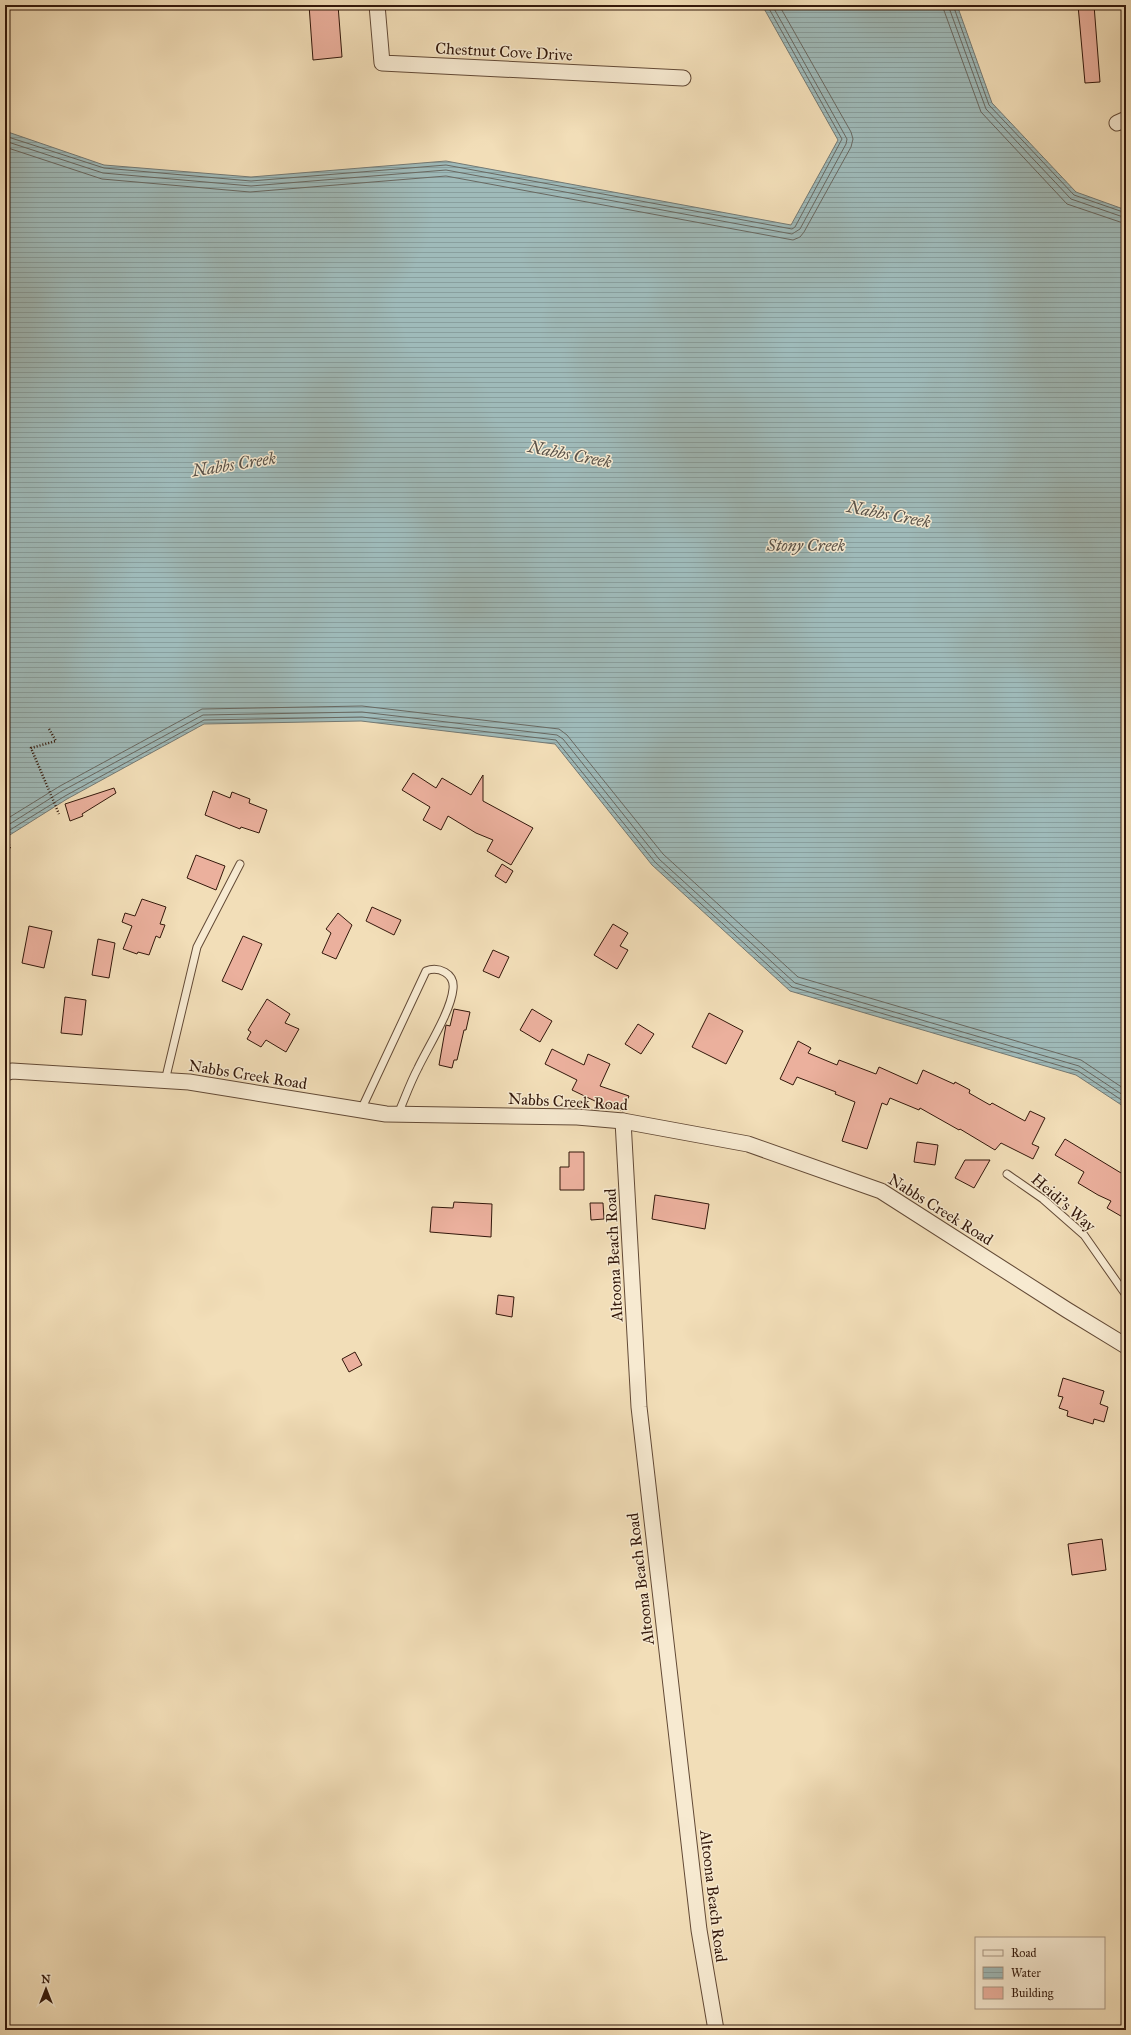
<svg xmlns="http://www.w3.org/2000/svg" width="1131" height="2035" viewBox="0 0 1131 2035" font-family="'IM FELL Great Primer',serif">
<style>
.water{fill:url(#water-rules);stroke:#747973}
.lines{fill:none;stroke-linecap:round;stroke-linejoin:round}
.shore{stroke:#696962;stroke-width:1}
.building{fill:#ebb09d;stroke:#33180b}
.service-casing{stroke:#634a36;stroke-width:9}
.minor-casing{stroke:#634a36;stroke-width:17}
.path{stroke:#33180b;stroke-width:2.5;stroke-dasharray:1 2;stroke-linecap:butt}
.service{stroke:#f7ead1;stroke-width:7}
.minor{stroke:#f7ead1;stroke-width:15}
.labels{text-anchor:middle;stroke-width:3;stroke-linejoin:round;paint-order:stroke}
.street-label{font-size:16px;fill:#33180b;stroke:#f7ead1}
.water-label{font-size:17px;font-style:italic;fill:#595148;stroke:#f7ead1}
</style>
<defs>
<pattern id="water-rules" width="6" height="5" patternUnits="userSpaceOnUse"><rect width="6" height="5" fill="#9fbab9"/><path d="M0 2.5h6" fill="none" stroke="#899f9e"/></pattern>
</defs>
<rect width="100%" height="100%" fill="#f2deb8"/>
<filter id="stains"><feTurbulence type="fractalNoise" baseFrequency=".005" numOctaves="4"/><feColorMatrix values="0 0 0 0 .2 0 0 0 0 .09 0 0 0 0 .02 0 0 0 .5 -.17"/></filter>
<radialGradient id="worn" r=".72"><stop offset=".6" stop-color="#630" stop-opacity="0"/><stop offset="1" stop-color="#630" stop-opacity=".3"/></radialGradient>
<path class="water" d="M762,5H957L992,103L1076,192L1126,210V1108L1076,1075L790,991L652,865L555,744L361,721L204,724L67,799L5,838V131L104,165L251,177L446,161L791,225L838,140Z"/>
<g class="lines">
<g class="shore">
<path d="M942,5L981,112L1067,204L1126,224"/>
<path d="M948,5L986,109L1071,199L1126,218"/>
<path d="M953,5L989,105L1074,195L1126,213"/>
<path d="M5,136L104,168L251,181L446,165L792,229L795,227L842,139L767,5"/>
<path d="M5,141L103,173L251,186L446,170L792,234L800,229L846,144L847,139L772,5"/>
<path d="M5,147L102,179L250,192L446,176L793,240L800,237L804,232L851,147L853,139L851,132L779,5"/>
<path d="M5,820L60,786L202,709L362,706L559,729L567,735L663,854L798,977L1081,1060L1126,1090"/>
<path d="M5,827L62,791L203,715L362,712L557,735L563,739L659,859L795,983L1079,1066L1126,1097"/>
<path d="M5,833L65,796L204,720L362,717L556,740L655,862L792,987L1078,1071L1126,1103"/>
</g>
</g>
<g class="building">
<path d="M309,5H338L342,57L313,60Z"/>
<path d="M1078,5H1094L1100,82L1085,83Z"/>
<path d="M413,773L436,788L442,778L471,795L483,775V801L533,828L511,865L487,851L493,840L476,833L448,816L441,830L423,820L430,807L402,790Z"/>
<path d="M114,788L116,793L82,814L83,816L70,821L65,804Z"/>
<path d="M213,791L230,798L232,792L250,799L249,803L267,810L259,833L241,827L240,829L205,815Z"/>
<path d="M196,855L225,866L216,890L187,878Z"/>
<path d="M502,864L513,871L506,883L495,876Z"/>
<path d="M142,899L166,907L160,924L165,925L160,938L156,936L149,955L138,952L137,954L123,949L132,926L122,922L125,913L135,916Z"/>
<path d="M372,907L401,920L394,935L366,921Z"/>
<path d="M338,913L352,925L336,959L322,953L331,933L326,929Z"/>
<path d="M613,924L628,933L620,946L628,950L617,969L594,955Z"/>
<path d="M29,926L52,931L44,968L22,963Z"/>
<path d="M243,936L262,944L242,990L222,981Z"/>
<path d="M98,939L115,943L109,978L92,975Z"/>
<path d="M493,950L509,957L499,978L483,971Z"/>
<path d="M65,997L86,1000L82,1035L61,1033Z"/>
<path d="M267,999L290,1014L285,1023L299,1029L286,1052L266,1040L261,1047L247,1039L251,1032L248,1030Z"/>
<path d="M454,1009L470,1012L466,1030H464L457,1060H454L452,1068L439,1065L446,1025L450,1026Z"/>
<path d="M532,1009L552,1021L540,1042L520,1030Z"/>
<path d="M709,1013L743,1031L726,1064L692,1047Z"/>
<path d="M638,1024L654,1034L641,1054L625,1044Z"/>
<path d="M798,1041L811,1048L808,1053L837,1065L839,1060L876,1074L879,1067L917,1084L923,1070L954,1084L955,1082L970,1090L969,1093L990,1105L992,1103L1025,1121L1030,1111L1045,1118L1032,1144L1039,1147L1033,1159L1001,1143L995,1150L960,1129L959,1130L920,1108L919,1110L890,1098L887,1105L882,1103L867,1149L842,1141L855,1102L835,1094L836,1092L797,1077L793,1085L780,1079Z"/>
<path d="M552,1049L584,1065L588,1054L610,1064L600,1086L629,1096L623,1111L597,1102L572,1090L577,1080L545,1064Z"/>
<path d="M1065,1139L1126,1176V1219L1107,1208L1111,1201L1098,1195L1078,1183L1084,1172L1055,1155Z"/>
<path d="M917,1142L938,1145L935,1165L914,1162Z"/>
<path d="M569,1152H584V1190H560V1167H569Z"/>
<path d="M965,1160H990L974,1188L955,1178Z"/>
<path d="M655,1195L709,1204L705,1229L652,1219Z"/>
<path d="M454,1202L492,1204L491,1237L430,1232L432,1207L453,1208Z"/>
<path d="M590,1203H603L604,1219L591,1220Z"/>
<path d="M498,1295L514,1297L512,1317L496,1314Z"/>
<path d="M355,1352L362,1365L349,1372L342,1359Z"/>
<path d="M1063,1378L1104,1391L1100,1404L1108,1407L1104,1422L1094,1419L1093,1424L1067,1416L1068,1411L1059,1408L1063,1397L1058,1396Z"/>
<path d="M1102,1539L1106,1570L1072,1575L1068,1544Z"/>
</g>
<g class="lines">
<defs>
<g id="service">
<path d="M165,1081L197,947L240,864"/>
<path d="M361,1110L426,971C438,966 455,973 453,989C451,1011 428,1047 418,1068C410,1083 405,1098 398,1114"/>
<path d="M1007,1174L1043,1199L1084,1235L1126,1295"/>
</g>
<g id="minor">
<path d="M377,5L382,63L683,78"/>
<path d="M1117,123L1126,119"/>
<path d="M5,1073L12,1071L189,1082L386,1114L577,1117L623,1121L748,1144L881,1191L1067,1310L1126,1346"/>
<path d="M623,1121L639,1407L699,1930L716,2030"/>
</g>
</defs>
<use href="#service" class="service-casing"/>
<use href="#minor" class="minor-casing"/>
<g class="path">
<path d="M49,729L56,741L31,748L59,814"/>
<path d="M5,830L10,849"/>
</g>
<use href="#service" class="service"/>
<use href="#minor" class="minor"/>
</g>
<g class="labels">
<g class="street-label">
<text transform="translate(504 51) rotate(3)" y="6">Chestnut Cove Drive</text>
<text transform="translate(248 1074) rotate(9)" y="6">Nabbs Creek Road</text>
<text transform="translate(568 1101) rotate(3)" y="6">Nabbs Creek Road</text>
<text transform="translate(1064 1202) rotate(41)" y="6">Heidi's Way</text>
<text transform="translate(941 1209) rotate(32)" y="6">Nabbs Creek Road</text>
<text transform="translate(613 1255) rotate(-93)" y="6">Altoona Beach Road</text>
<text transform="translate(640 1579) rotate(-97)" y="6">Altoona Beach Road</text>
<text transform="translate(714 1896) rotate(83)" y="6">Altoona Beach Road</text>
</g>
<g class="water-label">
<text transform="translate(570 454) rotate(11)" y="6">Nabbs Creek</text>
<text transform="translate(234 464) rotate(-9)" y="6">Nabbs Creek</text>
<text transform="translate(889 514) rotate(11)" y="6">Nabbs Creek</text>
<text x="806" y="551">Stony Creek</text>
</g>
</g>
<rect width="1131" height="2035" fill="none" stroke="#f2deb8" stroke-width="20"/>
<rect x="6" y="6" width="1119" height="2023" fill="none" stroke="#33180b" stroke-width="2"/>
<rect x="10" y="10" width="1111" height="2015" fill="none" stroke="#33180b"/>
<rect x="975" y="1937" width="130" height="72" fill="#f7ead1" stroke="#a99682"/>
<rect x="983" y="1950" width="20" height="6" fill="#f7ead1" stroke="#a99682"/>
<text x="1011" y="1957" font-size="12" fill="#33180b">Road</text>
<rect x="983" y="1967" width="20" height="12" fill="url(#water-rules)" stroke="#a99682"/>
<text x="1011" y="1977" font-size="12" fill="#33180b">Water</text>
<rect x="983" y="1987" width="20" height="12" fill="#ebb09d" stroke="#a99682"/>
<text x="1011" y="1997" font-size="12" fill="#33180b">Building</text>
<g transform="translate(46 1989)" stroke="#f7ead1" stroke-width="3" paint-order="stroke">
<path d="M0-3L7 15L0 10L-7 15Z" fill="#33180b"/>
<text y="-6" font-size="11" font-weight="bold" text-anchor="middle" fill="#33180b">N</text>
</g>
<rect width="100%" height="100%" filter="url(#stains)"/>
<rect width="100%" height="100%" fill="url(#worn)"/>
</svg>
